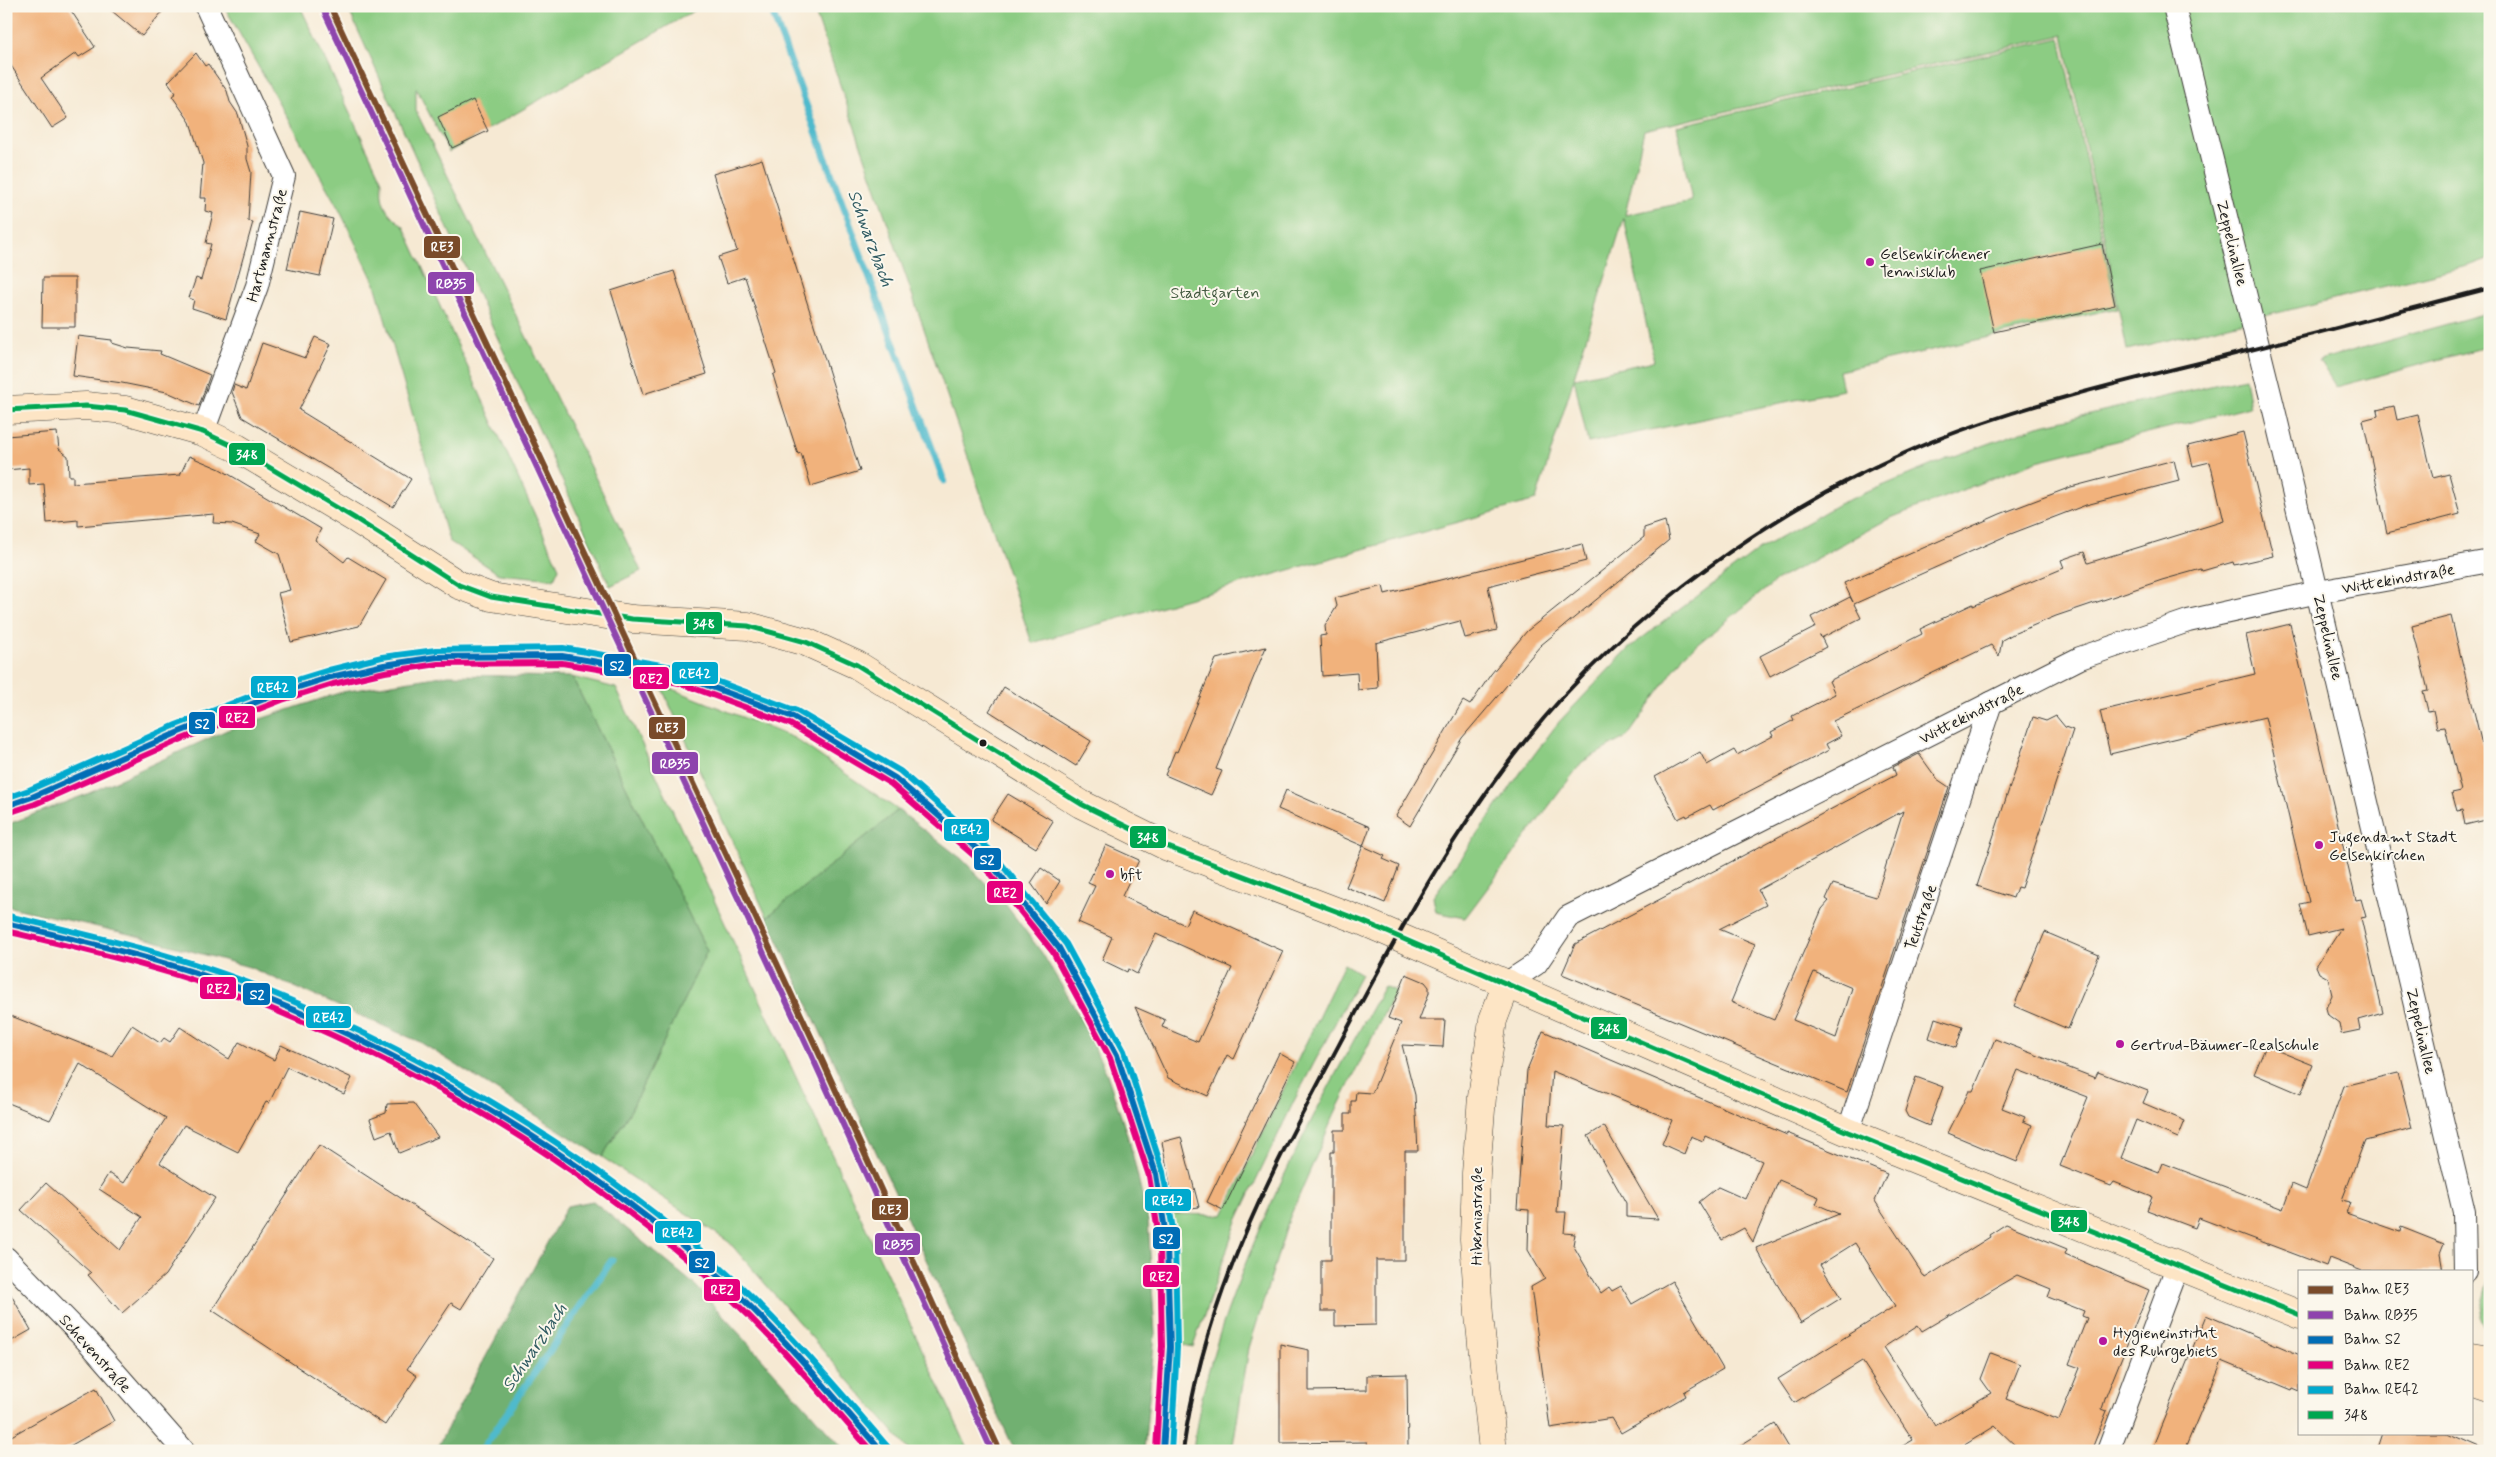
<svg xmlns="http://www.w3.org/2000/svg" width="2496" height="1457" viewBox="0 0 2496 1457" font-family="Mynerve,sans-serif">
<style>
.green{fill:#8ccc83;stroke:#547450;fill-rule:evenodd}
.forest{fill:#71b071;stroke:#466646}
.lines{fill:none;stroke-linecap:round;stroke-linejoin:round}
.stream{stroke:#4fbacc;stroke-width:7}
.building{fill:#f1b27b;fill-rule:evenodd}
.street-casing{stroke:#3d3b37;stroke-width:24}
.secondary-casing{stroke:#3d3b37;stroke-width:29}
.street{stroke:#fff;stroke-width:22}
.secondary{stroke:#fde5c5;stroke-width:28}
.rail{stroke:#1c1c1c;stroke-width:4}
.bus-1-casing{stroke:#fbf7ec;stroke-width:9}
.bus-1{stroke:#00a651;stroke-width:5}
.rail-1-casing{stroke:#fbf7ec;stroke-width:10}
.rail-2-casing{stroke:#fbf7ec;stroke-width:10}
.rail-3-casing{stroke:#fbf7ec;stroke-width:10}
.rail-4-casing{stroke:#fbf7ec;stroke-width:10}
.rail-5-casing{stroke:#fbf7ec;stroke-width:10}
.rail-1{stroke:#7a4b2a;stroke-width:6}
.rail-2{stroke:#8e44ad;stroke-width:6}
.rail-3{stroke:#006db6;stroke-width:6}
.rail-4{stroke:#e5007d;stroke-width:6}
.rail-5{stroke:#00a9ce;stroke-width:6}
.poi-dot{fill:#b5179e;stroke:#fbf7ec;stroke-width:2}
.bus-dot{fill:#1c1c1c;stroke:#fbf7ec;stroke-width:2}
.labels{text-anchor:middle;stroke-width:4;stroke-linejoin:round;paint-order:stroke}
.street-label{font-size:16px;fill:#1c1c1c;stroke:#fbf7ec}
.poi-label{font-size:16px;fill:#1c1c1c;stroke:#fbf7ec;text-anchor:start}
.park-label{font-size:16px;fill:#435a40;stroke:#fbf7ec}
.water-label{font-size:18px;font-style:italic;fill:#305b62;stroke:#fbf7ec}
.line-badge{stroke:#fbf7ec;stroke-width:2}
.badge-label{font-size:14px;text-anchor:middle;font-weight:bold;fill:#fff}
</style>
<rect width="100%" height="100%" fill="#fbf7ec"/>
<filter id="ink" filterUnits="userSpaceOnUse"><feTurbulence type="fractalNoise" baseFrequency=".02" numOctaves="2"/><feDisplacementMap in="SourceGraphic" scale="10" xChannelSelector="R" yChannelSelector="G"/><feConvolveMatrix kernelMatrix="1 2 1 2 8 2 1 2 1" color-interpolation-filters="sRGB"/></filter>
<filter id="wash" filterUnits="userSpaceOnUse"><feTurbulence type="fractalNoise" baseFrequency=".0096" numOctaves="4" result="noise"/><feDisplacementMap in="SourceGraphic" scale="20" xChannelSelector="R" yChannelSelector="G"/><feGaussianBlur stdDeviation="1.12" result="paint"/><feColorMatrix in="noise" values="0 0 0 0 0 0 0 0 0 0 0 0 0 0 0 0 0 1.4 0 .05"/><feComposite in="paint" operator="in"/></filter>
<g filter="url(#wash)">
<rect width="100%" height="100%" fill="#f6e9d3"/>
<g class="green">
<path d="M224,6H300L382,181C380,205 386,212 404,227L559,568L554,579L499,574L449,541L375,284L340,211Z"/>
<path d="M347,6H696L697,9L449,152L416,88V111L641,571L610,586Z"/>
<path d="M813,6H2490V258L2471,265L2127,350L2063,35L1644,130L1625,215L1692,201L1677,126L2060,38L2117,308L1839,371L1843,390L1588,443L1574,378L1536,500L1032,643ZM1624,218L1654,361L1575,378L1574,377Z"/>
<path d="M2490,312V346L2336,387L2319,360Z"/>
<path d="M2245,378L2250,407L2037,461L1888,519L1777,580L1684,655L1628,736L1582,762L1465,918L1436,912L1433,897L1521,772L1558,723L1597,682L1629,648L1758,550L1839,504L1949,458L2038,426Z"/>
<path d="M572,677L616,688L969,1451H910L729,1242L602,1157L631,1110L707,951Z"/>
<path d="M660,684L794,738L898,810L767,917Z"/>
<path d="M1344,964L1361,974L1294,1101L1237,1221L1193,1347L1179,1344L1171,1214L1223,1215Z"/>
<path d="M1384,986L1395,991L1334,1115L1289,1219L1249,1348L1232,1451H1193C1199,1396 1215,1344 1234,1293C1274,1186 1328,1086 1384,986Z"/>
<path d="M2490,1277V1327L2484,1325L2480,1315Z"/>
</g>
<g class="forest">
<path d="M448,675L572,677L707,951L631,1110L602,1157L420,1042L249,967L133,935L6,906V825L87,794L227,730L342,692Z"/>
<path d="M898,810L962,859L1003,901L1042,953L1075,1008L1107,1074L1130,1143L1148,1220L1155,1334L1144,1451H1015L767,917Z"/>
<path d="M593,1201L695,1285L846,1451H435L567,1206Z"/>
</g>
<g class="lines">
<g class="stream">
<path d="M770,6L944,481"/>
<path d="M481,1451L612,1260"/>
</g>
</g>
<g id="blocks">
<g class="building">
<path d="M6,6H68L95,47L79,57L76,53L41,78L68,118L52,128L6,58Z"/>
<path d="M106,6H167L142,36Z"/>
<path d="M196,53L205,66L208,64L227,91L230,102L238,114L247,146V159L251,172L248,221L253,222L226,319L192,308L194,300L189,298L196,278L201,280L211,244L206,243L213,213L205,211L206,198H200L203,163L190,122L172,96L176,93L168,82Z"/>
<path d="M473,100L488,131L452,148L438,117Z"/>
<path d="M762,159L860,471L811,486L801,453L798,454L783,408L773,375L776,373L745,277L727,283L718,257L737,251L713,174Z"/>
<path d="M300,212L333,219L320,276L287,269Z"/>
<path d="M2102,244L2115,305L1994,332L1980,271Z"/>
<path d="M674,271L707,374L643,394L611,291Z"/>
<path d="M43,278H75V327H42Z"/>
<path d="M78,336L112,340V343L128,348L161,351L160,354L210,375L199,406L167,392L122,383L73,376Z"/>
<path d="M315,337L331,344L299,410L411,479L393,507L242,417L232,392L234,385L246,390L262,343L305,358Z"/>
<path d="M2394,406L2397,420L2418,415L2433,478L2449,474L2460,514L2387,533L2363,420L2378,416L2377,410Z"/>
<path d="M57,432L59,449L68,456L69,476H73V483L180,475L189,456L220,469L321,529L315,540L344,562L348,557L386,580L359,626L291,642L278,593L290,590L279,554L256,541L260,534L232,524L213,523L214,514L78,526V520L47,523L44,484L29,485V468L6,470V436Z"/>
<path d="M2243,432L2273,556L2234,565L2233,562L2202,571L2201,569L2162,580L2056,616L2013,634L2002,640L1999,656L1991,645L1833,721L1841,736L1826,744L1829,750L1713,810L1710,805L1687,817L1686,815L1678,819L1655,777L1700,752L1707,765L1734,750L1737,755L1773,736L1771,732L1794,720L1792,716L1835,694L1829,681L1922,634L1920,629L1973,604V606L2064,568L2061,560L2084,552L2088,563L2224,521L2210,462L2193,466L2188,446Z"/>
<path d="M2174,460L2179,481L2086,505L2008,535L1854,604L1861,618L1821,638L1820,635L1826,647L1770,676L1760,656L1816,627L1811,617L1850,597L1853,602L1844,583L2000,514L2071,487Z"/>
<path d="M1665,521L1669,540L1541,645L1462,738L1410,826L1396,816L1463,701L1470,705L1491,674L1527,631L1644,537V528Z"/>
<path d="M1582,544L1586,561L1488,586L1497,630L1465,638L1460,621L1376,643L1378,688L1358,690L1357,673L1322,676L1320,636L1326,635L1325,626L1337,606L1335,598L1383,586L1385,594Z"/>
<path d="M2451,616L2490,778V819L2465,825L2462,810L2457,811L2452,793L2461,791L2445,727L2437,728L2433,710L2428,711L2423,691L2428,690L2412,626Z"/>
<path d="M2290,624L2356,900L2361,899L2366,917L2361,918L2383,1013L2358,1020L2360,1030L2341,1034L2339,1023L2328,1015L2326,1008L2332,995L2328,978L2319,973L2316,966L2341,928L2308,936L2300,904L2309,902L2265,717L2110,754L2100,711L2255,674L2246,635Z"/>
<path d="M1266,647L1216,769L1222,771L1211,795L1165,775L1175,751L1177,752L1216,659Z"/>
<path d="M1004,687L1091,741L1076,766L989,711Z"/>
<path d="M2056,716L2065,727L2073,730L2021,888L2017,887L2013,898L1977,886L2033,717L2046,721Z"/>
<path d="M1919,754L1937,779L1949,787L1847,1092L1562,974L1575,944L1896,775L1893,767ZM1903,811L1876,897L1833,884L1826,899L1829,901L1822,909L1774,1020L1731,1002L1755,944L1719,929L1766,905L1758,890ZM1814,972L1852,988L1836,1038L1793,1020Z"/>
<path d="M1286,790L1370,827L1363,846L1278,809Z"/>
<path d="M1008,794L1053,821L1036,848L991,820Z"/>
<path d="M1106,845L1139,860L1122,896L1185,925L1192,910L1283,951L1234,1059L1227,1055L1208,1096L1168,1078L1135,1007L1165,1020L1162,1027L1198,1042L1232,968L1156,934L1137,974L1128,969L1127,972L1102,960L1112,937L1078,922L1095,886L1088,883Z"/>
<path d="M1363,846L1385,856L1383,859L1399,866L1385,903L1346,887Z"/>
<path d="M1041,868L1060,881L1046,904L1031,883Z"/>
<path d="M2045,932L2099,955L2068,1029L2014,1006Z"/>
<path d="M1406,974L1425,982L1429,987V993L1419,1020H1445L1443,1047L1402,1045L1415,1095L1418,1151H1405V1260H1376V1325L1335,1326V1311H1321V1260H1331V1152H1334V1130H1345V1114H1351V1101H1355L1356,1092L1372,1093L1401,1023L1388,1018Z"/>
<path d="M6,1014L112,1056L132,1025L160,1043L164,1038L170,1042L180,1027L229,1059L239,1042L274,1060L281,1045L352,1078L344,1094L287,1067L269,1103L266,1102L238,1152L184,1125L160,1163L215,1198L165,1275L122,1313L88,1275L91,1273L21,1210L46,1183L120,1250L142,1217L99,1189L109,1173L124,1183L166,1118L80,1064L50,1120L6,1102Z"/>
<path d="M1935,1018L1963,1027L1956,1048L1929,1038Z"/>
<path d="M1543,1031L1787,1135V1133L1887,1174L1875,1201L1925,1278L1990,1237L1989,1235L2006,1224L2067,1249L2065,1254L2149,1290L2106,1396L2102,1409L2107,1411L2091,1451H2021L1995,1426L1955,1451H1894L1913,1440L1862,1361L1794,1403L1778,1379L1895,1306L1855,1243L1820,1265L1841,1298L1801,1323L1764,1263L1756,1248L1839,1214L1816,1204L1819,1197L1779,1180L1753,1242L1744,1228L1722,1240L1699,1202L1718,1187L1745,1199L1762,1161L1705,1136L1703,1141L1691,1136L1684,1154L1662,1144L1672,1120L1552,1071L1548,1125L1564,1126L1557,1212H1566L1564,1233L1575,1234L1573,1245L1601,1293L1609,1287L1612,1291L1621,1286L1632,1304L1672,1281L1723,1369L1684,1392L1686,1396L1621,1433L1612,1418L1550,1428L1531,1287L1545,1279L1528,1250L1529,1210L1517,1209L1527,1070ZM2017,1275L2051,1289L2048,1297L2084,1311L2082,1316L2087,1318L2069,1364L2080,1368L2059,1420L2006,1399L2020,1364L1991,1353L1981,1379L1991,1393L1935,1426L1884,1347L1918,1325L1922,1331Z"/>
<path d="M1995,1039L2095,1078L2098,1072L2148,1091L2143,1103L2185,1121L2178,1138L2136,1120L2121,1158L2159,1173L2163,1163L2283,1209L2292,1184L2306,1190L2344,1086L2398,1073L2412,1128L2365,1140L2342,1200L2350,1202L2346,1213L2400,1232L2401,1227L2444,1244L2440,1254L2443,1271H2362L2329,1258L2326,1266L2199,1218L2195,1228L2147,1210L2152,1197L2114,1182L2111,1186L2060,1166L2088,1097L2018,1070L2002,1108L2025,1117L2023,1121L2032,1125L2017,1162L1948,1133L1969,1091H1973Z"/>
<path d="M2266,1046L2313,1065L2301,1094L2254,1074Z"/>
<path d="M1279,1053L1295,1062L1223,1210L1207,1202Z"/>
<path d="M1916,1077L1943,1087L1929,1126L1908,1117L1905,1111Z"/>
<path d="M413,1103L438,1137L399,1153L391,1131L376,1137L370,1119L386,1113L387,1104Z"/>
<path d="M1604,1126L1658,1219L1626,1217V1203L1588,1136Z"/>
<path d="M1181,1137L1199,1207L1175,1210L1162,1142Z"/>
<path d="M319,1145L493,1258L461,1309L451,1303L407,1369L417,1376L385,1425L212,1310Z"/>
<path d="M6,1286L31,1330L6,1344Z"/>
<path d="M2206,1315L2300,1355V1391L2293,1388L2292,1390L2222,1361L2184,1451H2151Z"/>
<path d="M1280,1344L1309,1350V1391L1367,1390V1375L1407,1374L1408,1451H1367V1442L1280,1443Z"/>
<path d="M96,1388L114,1421L61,1451H6V1439Z"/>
<path d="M1775,1424L1791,1451H1731Z"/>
<path d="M2383,1433H2446L2487,1451H2377Z"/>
</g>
</g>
</g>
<g filter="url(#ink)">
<use href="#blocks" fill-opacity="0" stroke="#3d3b37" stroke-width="1"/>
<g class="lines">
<defs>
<g id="street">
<path d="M2174,6L2275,414L2464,1212L2465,1271"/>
<path d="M203,432L257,286L284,176L206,6"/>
<path d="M1507,983L1536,964L1568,917L2080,658L2188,621L2318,592L2490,561"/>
<path d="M1848,1132L1991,703"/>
<path d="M6,1258L90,1344L184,1451"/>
<path d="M2108,1451L2177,1267"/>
</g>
<g id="secondary">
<path d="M6,410L86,406L125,410L203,432L237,448L356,519L459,585L491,597L632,619L748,626L806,642L857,665L1081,804L1168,847L1362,921L1848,1132L2300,1315"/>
<path d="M2472,1357L2490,1360"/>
<path d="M2472,1382L2490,1388"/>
<path d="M1493,1451L1479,1315L1474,1239L1476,1173L1482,1097L1493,1020L1507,983"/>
</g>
</defs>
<use href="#street" class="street-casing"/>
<use href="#secondary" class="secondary-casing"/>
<use href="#street" class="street"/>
<use href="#secondary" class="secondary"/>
<path class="rail" d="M1183,1451C1205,1289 1276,1163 1351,1022C1403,924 1456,827 1525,741C1629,611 1780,503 1933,441C2024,405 2120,382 2215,359C2307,336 2398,312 2490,288"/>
<defs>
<path id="bus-1" d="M6,410L86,406L125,410L203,432L237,448L356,519L459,585L491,597L632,619L748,626L806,642L857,665L1081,804L1168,847L1362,921L1848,1132L2300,1315"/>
</defs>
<use href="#bus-1" class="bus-1-casing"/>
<use href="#bus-1" class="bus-1"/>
<defs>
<path id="rail-1" d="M330,6L816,1047L1000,1451"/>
<path id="rail-2" d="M323,9L809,1050L992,1451"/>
<g id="rail-3">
<path d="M6,806L32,797L179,732L280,693L331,677L384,665L437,657L562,656L682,676L793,717L895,778L984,855L1059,948L1117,1055L1156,1174L1167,1242L1170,1347L1163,1451"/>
<path d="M6,923C91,943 177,963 258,995C419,1060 568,1148 701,1261C767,1317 824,1385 881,1451"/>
</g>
<g id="rail-4">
<path d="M8,813L35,804L182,739L282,700L333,684L385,672L438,664L562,663L680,683L790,724L891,784L979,860L1053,952L1110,1058L1149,1176L1160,1243L1162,1346L1156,1450"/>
<path d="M6,931C90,951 174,970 255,1002C415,1066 565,1154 696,1267C761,1322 816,1387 871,1451"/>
</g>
<g id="rail-5">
<path d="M6,798L29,790L176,725L277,686L329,670L382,657L436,650L563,648L684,669L797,711L900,771L990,850L1066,944L1124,1051L1163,1172L1175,1241L1177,1347L1171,1451"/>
<path d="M8,916C93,936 179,955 261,988C423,1053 572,1142 706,1255C773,1312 830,1380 887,1446"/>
</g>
</defs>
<use href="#rail-1" class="rail-1-casing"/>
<use href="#rail-2" class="rail-2-casing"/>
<use href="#rail-3" class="rail-3-casing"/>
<use href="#rail-4" class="rail-4-casing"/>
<use href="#rail-5" class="rail-5-casing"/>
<use href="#rail-1" class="rail-1"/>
<use href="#rail-2" class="rail-2"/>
<use href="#rail-3" class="rail-3"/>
<use href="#rail-4" class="rail-4"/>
<use href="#rail-5" class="rail-5"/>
</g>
</g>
<g class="poi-dot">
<circle cx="1870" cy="262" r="5"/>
<circle cx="2319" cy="845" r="5"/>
<circle cx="1110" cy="874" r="5"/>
<circle cx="2120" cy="1044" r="5"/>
<circle cx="2103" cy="1341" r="5"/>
</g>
<circle class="bus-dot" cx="983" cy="743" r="4.5"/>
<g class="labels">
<g class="street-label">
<text transform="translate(2233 243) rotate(76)" y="6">Zeppelinallee</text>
<text transform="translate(266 245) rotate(-75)" y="6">Hartmannstraße</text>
<text transform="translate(2398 578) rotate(-10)" y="6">Wittekindstraße</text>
<text transform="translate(2329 637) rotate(77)" y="6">Zeppelinallee</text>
<text transform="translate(1971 713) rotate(-27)" y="6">Wittekindstraße</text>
<text transform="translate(1920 917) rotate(-71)" y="6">Teutstraße</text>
<text transform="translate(2422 1031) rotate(77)" y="6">Zeppelinallee</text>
<text transform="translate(1476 1216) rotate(-90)" y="6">Hiberniastraße</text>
<text transform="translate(96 1353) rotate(48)" y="6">Schevenstraße</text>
</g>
<g class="poi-label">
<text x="1880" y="259">Gelsenkirchener<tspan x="1880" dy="18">Tennisklub</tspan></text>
<text x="2329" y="842">Jugendamt Stadt<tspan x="2329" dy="18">Gelsenkirchen</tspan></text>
<text x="1120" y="880">bft</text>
<text x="2130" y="1050">Gertrud-Bäumer-Realschule</text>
<text x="2113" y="1338">Hygieneinstitut<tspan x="2113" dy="18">des Ruhrgebiets</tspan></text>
</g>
<g class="park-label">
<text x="1215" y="298">Stadtgarten</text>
</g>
<g class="water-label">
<text transform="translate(871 238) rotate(70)" y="6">Schwarzbach</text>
<text transform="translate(534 1347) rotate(-56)" y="6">Schwarzbach</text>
</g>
</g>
<g class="line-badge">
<rect x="423" y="235" width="38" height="24" rx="5" fill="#7a4b2a"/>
<rect x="427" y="271" width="48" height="24" rx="5" fill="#8e44ad"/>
<rect x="228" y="442" width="38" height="24" rx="5" fill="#00a651"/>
<rect x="685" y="611" width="38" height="24" rx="5" fill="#00a651"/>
<rect x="603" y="653" width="29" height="24" rx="5" fill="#006db6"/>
<rect x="671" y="661" width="48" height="24" rx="5" fill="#00a9ce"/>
<rect x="632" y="666" width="38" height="24" rx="5" fill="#e5007d"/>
<rect x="250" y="675" width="47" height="24" rx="5" fill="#00a9ce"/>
<rect x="218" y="705" width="38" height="24" rx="5" fill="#e5007d"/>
<rect x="188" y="711" width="28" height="24" rx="5" fill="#006db6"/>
<rect x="648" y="716" width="38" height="24" rx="5" fill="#7a4b2a"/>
<rect x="651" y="751" width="48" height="24" rx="5" fill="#8e44ad"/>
<rect x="943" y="818" width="47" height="24" rx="5" fill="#00a9ce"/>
<rect x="1129" y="825" width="38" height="24" rx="5" fill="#00a651"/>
<rect x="973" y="847" width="29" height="24" rx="5" fill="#006db6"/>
<rect x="986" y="880" width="38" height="24" rx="5" fill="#e5007d"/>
<rect x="199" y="976" width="38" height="24" rx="5" fill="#e5007d"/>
<rect x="242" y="982" width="29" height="24" rx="5" fill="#006db6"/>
<rect x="305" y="1005" width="47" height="24" rx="5" fill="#00a9ce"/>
<rect x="1590" y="1016" width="38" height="24" rx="5" fill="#00a651"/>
<rect x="1144" y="1188" width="48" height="24" rx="5" fill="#00a9ce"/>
<rect x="871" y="1197" width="38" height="24" rx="5" fill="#7a4b2a"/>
<rect x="2050" y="1209" width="38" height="24" rx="5" fill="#00a651"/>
<rect x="654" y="1220" width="48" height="24" rx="5" fill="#00a9ce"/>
<rect x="1152" y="1226" width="29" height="24" rx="5" fill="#006db6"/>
<rect x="874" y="1232" width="47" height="24" rx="5" fill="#8e44ad"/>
<rect x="688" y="1250" width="28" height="24" rx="5" fill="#006db6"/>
<rect x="1142" y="1264" width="38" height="24" rx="5" fill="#e5007d"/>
<rect x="703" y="1278" width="38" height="24" rx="5" fill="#e5007d"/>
</g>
<g class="badge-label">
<text x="442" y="251">RE3</text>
<text x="451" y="288">RB35</text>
<text x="247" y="459">348</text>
<text x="704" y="628">348</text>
<text x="617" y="670">S2</text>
<text x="695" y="678">RE42</text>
<text x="651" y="683">RE2</text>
<text x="273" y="692">RE42</text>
<text x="237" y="722">RE2</text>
<text x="202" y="728">S2</text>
<text x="667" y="732">RE3</text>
<text x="675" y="768">RB35</text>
<text x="967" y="834">RE42</text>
<text x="1148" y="842">348</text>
<text x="987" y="864">S2</text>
<text x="1005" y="897">RE2</text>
<text x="218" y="993">RE2</text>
<text x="257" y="999">S2</text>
<text x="329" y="1022">RE42</text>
<text x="1609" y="1033">348</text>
<text x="1168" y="1205">RE42</text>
<text x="890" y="1214">RE3</text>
<text x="2069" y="1226">348</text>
<text x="678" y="1237">RE42</text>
<text x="1166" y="1243">S2</text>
<text x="898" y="1249">RB35</text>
<text x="702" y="1267">S2</text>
<text x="1161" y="1281">RE2</text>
<text x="722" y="1294">RE2</text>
</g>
<rect width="2496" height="1457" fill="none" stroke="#fbf7ec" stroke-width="25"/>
<rect x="2298" y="1270" width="175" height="165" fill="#fbf7ec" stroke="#a29f99"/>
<rect x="2308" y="1286" width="25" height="8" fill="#7a4b2a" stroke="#a29f99"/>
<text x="2344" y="1294" font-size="15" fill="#1c1c1c">Bahn RE3</text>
<rect x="2308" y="1311" width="25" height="8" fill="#8e44ad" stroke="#a29f99"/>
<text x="2344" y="1320" font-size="15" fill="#1c1c1c">Bahn RB35</text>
<rect x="2308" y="1336" width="25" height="8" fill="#006db6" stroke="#a29f99"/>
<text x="2344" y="1344" font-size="15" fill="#1c1c1c">Bahn S2</text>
<rect x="2308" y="1361" width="25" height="8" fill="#e5007d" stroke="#a29f99"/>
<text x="2344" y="1370" font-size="15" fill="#1c1c1c">Bahn RE2</text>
<rect x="2308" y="1386" width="25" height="8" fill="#00a9ce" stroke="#a29f99"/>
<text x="2344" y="1394" font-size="15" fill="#1c1c1c">Bahn RE42</text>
<rect x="2308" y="1411" width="25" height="8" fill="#00a651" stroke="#a29f99"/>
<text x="2344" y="1420" font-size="15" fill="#1c1c1c">348</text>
</svg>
